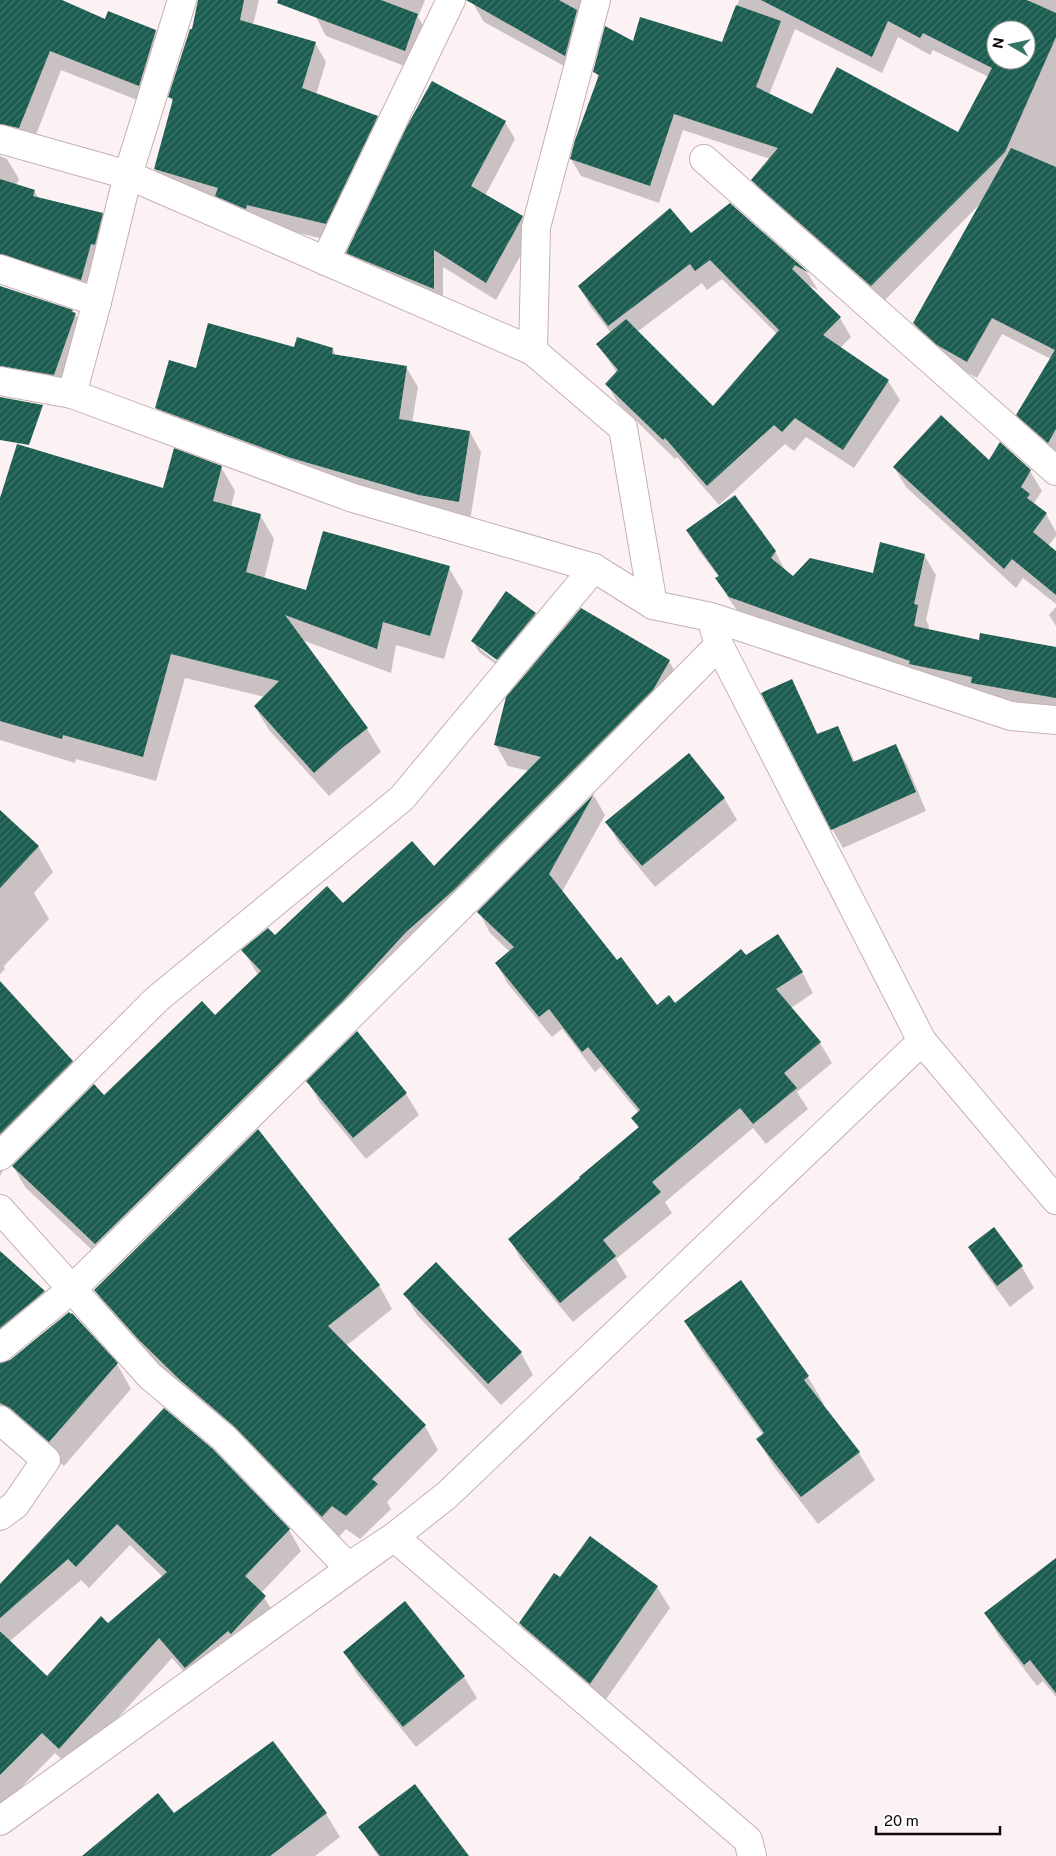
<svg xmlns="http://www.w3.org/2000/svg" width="1056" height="1856" viewBox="0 0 1056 1856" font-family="'Public Sans',sans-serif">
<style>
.shadow{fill:#0003;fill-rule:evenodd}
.building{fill:url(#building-hatch);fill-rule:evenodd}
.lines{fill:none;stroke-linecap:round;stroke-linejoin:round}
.street-casing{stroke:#c7afb1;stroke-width:30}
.secondary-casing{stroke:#c7afb1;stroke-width:30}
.street{stroke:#fff;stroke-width:28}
.secondary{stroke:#fff;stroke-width:28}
</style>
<defs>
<pattern id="building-hatch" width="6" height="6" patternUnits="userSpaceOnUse" patternTransform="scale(1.25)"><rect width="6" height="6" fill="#1a5d50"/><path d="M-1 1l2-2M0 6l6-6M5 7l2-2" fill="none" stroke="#42736a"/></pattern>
</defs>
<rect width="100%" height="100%" fill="#fdf2f3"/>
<g class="shadow">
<path d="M0,0H59L105,21L156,31L167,51L150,105L61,70L31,148L0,149Z"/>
<path d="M199,0H259L253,25L315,43L326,62L316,95L377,117L388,136L336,242L257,223L166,188L155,169L173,103L170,97L193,31Z"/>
<path d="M322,0H425L418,17L428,34L415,70L326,36L316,17Z"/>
<path d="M477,0H591L575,72L484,22L474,5Z"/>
<path d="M739,0H993L1024,15L1030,0H1056V457L1027,432L1017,415L1051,359L1002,334L977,378L948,362L924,340L914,323L980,204L882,303L763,197L753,180L770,159L683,130L659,203L581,176L571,159L598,78L595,71L634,43L723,44ZM795,29L882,73L898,37L930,55L933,50L989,77L959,133L812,116L769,95ZM996,30H1026V60H996Z"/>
<path d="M505,122L515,139L485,196L522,217L532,235L496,300L443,267V306L358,270L348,253Z"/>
<path d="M0,156L7,159L19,179L16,185L34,191L39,199L102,214L113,234L92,299L0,279Z"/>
<path d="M730,205L808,274L818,290L806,284L840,318L851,337L840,348L888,381L900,400L854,468L806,437L794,451L785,444L719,505L677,457L675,459L618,403L607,384L617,373L598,344L611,333L590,306L579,286L691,234ZM722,279L777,334L713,408L637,332L702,283L707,290Z"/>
<path d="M0,287L72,311L75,314L87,334L65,394L0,381Z"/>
<path d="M295,348L333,349L336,356L406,367L418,387L412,423L470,432L481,452L470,521L168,428L156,408L197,370Z"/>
<path d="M989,462L1030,471L1042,491L1034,503L1046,514L1056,532V536L1048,546L1056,552V604L1023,578L1016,588L906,487L894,467Z"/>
<path d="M221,467L235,491L231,507L260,515L274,539L264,579L307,591L449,568L463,592L444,659L396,645L391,673L302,640L367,729L381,752L329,796L269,730L255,707L265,697L185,678L156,781L76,759L75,763L0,740V502L164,490Z"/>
<path d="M688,531L775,551L786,572L793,578L874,574L924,555L936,575L926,620L929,626L928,631L980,641L1056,648V720L742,617L729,599L717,579L719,577L699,551Z"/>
<path d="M1056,607V626L1049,615Z"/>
<path d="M535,614L542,624L504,670L479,652L473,641ZM480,646L503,663L501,665L480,649Z"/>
<path d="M669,661L681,682L108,1265L25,1187L13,1166L104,1096L215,1017L258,975L243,950L434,868L529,771L508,766L496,745Z"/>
<path d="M791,681L802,700L818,735L838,727L855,762L896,746L907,765L926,811L843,848L832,829Z"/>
<path d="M594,796L605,815L562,892L617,962L656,1007L675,1004L745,956L802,972L813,993L791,1008L820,1043L832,1063L797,1092L808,1109L766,1144L753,1128L665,1202L672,1213L616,1259L627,1277L573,1322L521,1260L510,1239L639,1129L633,1118L639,1113L601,1067L595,1072L562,1029L552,1037L508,984L496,963L510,952L490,933L479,912Z"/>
<path d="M724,798L737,820L655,887L619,843L607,822Z"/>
<path d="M0,835L38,846L53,872L34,893L49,919L4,966L5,969L0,974Z"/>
<path d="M0,983L72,1061L87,1087L3,1170L0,1176Z"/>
<path d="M356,1033L406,1094L419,1115L366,1159L320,1103L308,1082Z"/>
<path d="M969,1248L1022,1267L1034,1288L1010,1307L982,1269Z"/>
<path d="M0,1252L44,1292L59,1317L0,1365Z"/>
<path d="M436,1264L521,1353L533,1375L501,1405L417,1315L405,1294Z"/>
<path d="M740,1282L808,1377L824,1404L822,1405L859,1453L875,1480L818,1524L774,1467L758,1440L763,1435L701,1349L686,1322Z"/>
<path d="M379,1285L392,1309L346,1346L425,1426L438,1450L387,1502L391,1509L360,1539L346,1529L336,1540L195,1404L109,1314L96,1291Z"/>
<path d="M117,1364L131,1389L64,1466L26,1433L0,1414V1365Z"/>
<path d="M164,1410L289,1530L301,1551L261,1593L278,1619L199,1689L172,1658L72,1769L55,1753L0,1809V1655L47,1678L163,1577L130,1545L89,1588L81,1580L10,1641L0,1630V1586Z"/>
<path d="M1056,1573V1697L1043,1681L1037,1686L998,1635L986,1613Z"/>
<path d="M657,1587L670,1608L602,1705L533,1645L520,1623Z"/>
<path d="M345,1652L464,1677L477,1698L416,1747L357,1674Z"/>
<path d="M272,1742L326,1814L340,1837L315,1856H85L174,1815Z"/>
<path d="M360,1828L467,1856H378Z"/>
</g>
<g class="building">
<path d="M0,0H62L105,19L108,11L156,30L139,86L50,51L19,128L0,124Z"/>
<path d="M198,0H244L240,20L316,42L302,88L378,116L326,224L247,205L246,209L243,208L215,196L218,188L154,169L173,99L168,97L190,29H192Z"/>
<path d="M278,0H381L418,14L405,51L277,3Z"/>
<path d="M466,0H559L577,10L565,56Z"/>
<path d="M761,0H1027L1056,13V37L1005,152L871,286L751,180L778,148L674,114L650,186L570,159L575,140L599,75L593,72L605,26L633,41L640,17L722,42L736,5L781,21L756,87L812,114L837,67L958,132L992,68L923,33L920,38L888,21L872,57ZM996,30H1026V60H996Z"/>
<path d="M432,81L506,121L471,186L523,216L486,283L434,250V289L346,253L407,126Z"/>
<path d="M1011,148L1056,167V429L1048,443L1016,415L1055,350L992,318L967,362L937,345L913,323Z"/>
<path d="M0,179L35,190L33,196L103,213L95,245L91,244L81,280L0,254Z"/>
<path d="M730,203L809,273L795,265L792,269L841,317L823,335L889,380L843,450L795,418L782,432L774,425L707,486L665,438L663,440L605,384L618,370L596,344L626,319L713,406L779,330L710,260L695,271L690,264L608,326L578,286L670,208L691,233Z"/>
<path d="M0,286L73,310L72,312L76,313L54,375L0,366Z"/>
<path d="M208,323L294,347L297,337L333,348L332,354L407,366L399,419L470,431L459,502L419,495L291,458L155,408L169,360L196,368Z"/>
<path d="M0,397L43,405L29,445L0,440Z"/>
<path d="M941,415L989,460L1000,442L1031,470L1021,487L1030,494L1027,498L1047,513L1033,532L1056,551V595L1012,559L1004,569L893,467Z"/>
<path d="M17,444L163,488L174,448L222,466L213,501L261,514L246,572L306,590L323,531L450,566L430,636L383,622L377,649L285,615L368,728L342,748L314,773L254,706L279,681L171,654L143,757L63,735L62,739L0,721V498Z"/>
<path d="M735,495L776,551L771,558L793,576L810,558L873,573L880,542L925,554L914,604L918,605L914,626L979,640L980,633L1056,647V698L971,683L972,677L909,664L910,661L729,597L715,578L719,576L686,530Z"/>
<path d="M506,591L536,613L497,660L471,641Z"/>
<path d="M581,608L670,660L653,690L454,890L406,932L342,1002L95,1244L12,1166L94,1084L104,1095L202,1001L215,1015L261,971L241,950L268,928L275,935L327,886L343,903L412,841L434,866L541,757L494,745L506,697Z"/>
<path d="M792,679L817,734L838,726L853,762L896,744L916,792L831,830L761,693Z"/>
<path d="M689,753L725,798L642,866L605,822Z"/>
<path d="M594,794L549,874L617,960L621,957L657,1005L669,995L675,1003L741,949L746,955L778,934L803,972L776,989L821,1042L784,1073L797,1088L753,1124L740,1108L652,1182L661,1192L603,1240L616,1256L560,1303L508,1239L580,1178L579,1177L639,1127L631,1118L640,1110L588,1047L582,1052L549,1009L539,1017L495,963L514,947L477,912Z"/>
<path d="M0,810L39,846L0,888Z"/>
<path d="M0,981L73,1061L0,1134Z"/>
<path d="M357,1031L407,1093L353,1138L306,1081Z"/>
<path d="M258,1129L380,1285L328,1326L426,1425L372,1479L378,1484L346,1516L332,1506L322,1517L235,1427L180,1380L139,1340L94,1290Z"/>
<path d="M994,1227L1023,1266L997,1286L968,1247Z"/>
<path d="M0,1251L45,1291L0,1328Z"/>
<path d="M436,1262L522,1352L488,1384L403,1294Z"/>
<path d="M741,1280L809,1376L804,1380L860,1452L801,1497L756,1439L764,1433L684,1321Z"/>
<path d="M69,1312L71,1314L72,1313L118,1363L49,1442L10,1408L0,1403V1363L10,1360Z"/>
<path d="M164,1408L213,1449L290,1529L245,1576L266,1596L231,1634L228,1631L185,1668L159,1638L59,1749L42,1733L0,1775V1631L47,1676L101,1616L108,1623L167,1572L117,1524L76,1567L68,1559L0,1618V1584Z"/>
<path d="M590,1536L658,1586L590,1684L519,1623L554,1573L560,1577Z"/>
<path d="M1056,1558V1693L1030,1660L1024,1665L984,1613Z"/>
<path d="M405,1601L465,1676L403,1727L343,1652Z"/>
<path d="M273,1741L327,1813L270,1856H82L158,1793L174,1813Z"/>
<path d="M415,1784L469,1856H380L358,1827Z"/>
</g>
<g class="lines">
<defs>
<g id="street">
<path d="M596,0L536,227L533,351L623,428L653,605"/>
<path d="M0,139L128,175L533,351"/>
<path d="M704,159L1056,471"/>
<path d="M325,261L451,0"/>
<path d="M0,269L97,302"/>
<path d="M72,394L97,302L128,175L182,0"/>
<path d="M714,628L719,645L922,1041L1056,1200"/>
<path d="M0,1156L157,999L402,798L594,568"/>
<path d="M0,1209L150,1376L224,1438L348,1567L394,1537L748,1840L752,1856"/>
<path d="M0,1348L72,1289L256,1109L492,875L719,645"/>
<path d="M0,1420L46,1460L15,1505L0,1516"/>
<path d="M0,1821L394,1537L447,1495L922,1041"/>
</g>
<path id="secondary" d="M0,381L72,394L350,497L594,568L653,605L711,617L1011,716L1056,720"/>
</defs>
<use href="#street" class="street-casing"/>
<use href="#secondary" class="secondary-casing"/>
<use href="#street" class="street"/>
<use href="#secondary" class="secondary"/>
</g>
<g transform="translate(1011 45) rotate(279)"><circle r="24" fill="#ffffff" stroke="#a09d9d"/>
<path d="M0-4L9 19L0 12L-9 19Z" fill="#337668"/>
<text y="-8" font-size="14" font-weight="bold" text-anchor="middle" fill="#11090a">N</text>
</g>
<path d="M876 1826v8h124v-8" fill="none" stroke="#11090a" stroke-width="2.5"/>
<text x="884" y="1826" font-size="15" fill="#11090a" stroke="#ffffff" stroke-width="4" paint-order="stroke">20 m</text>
</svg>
